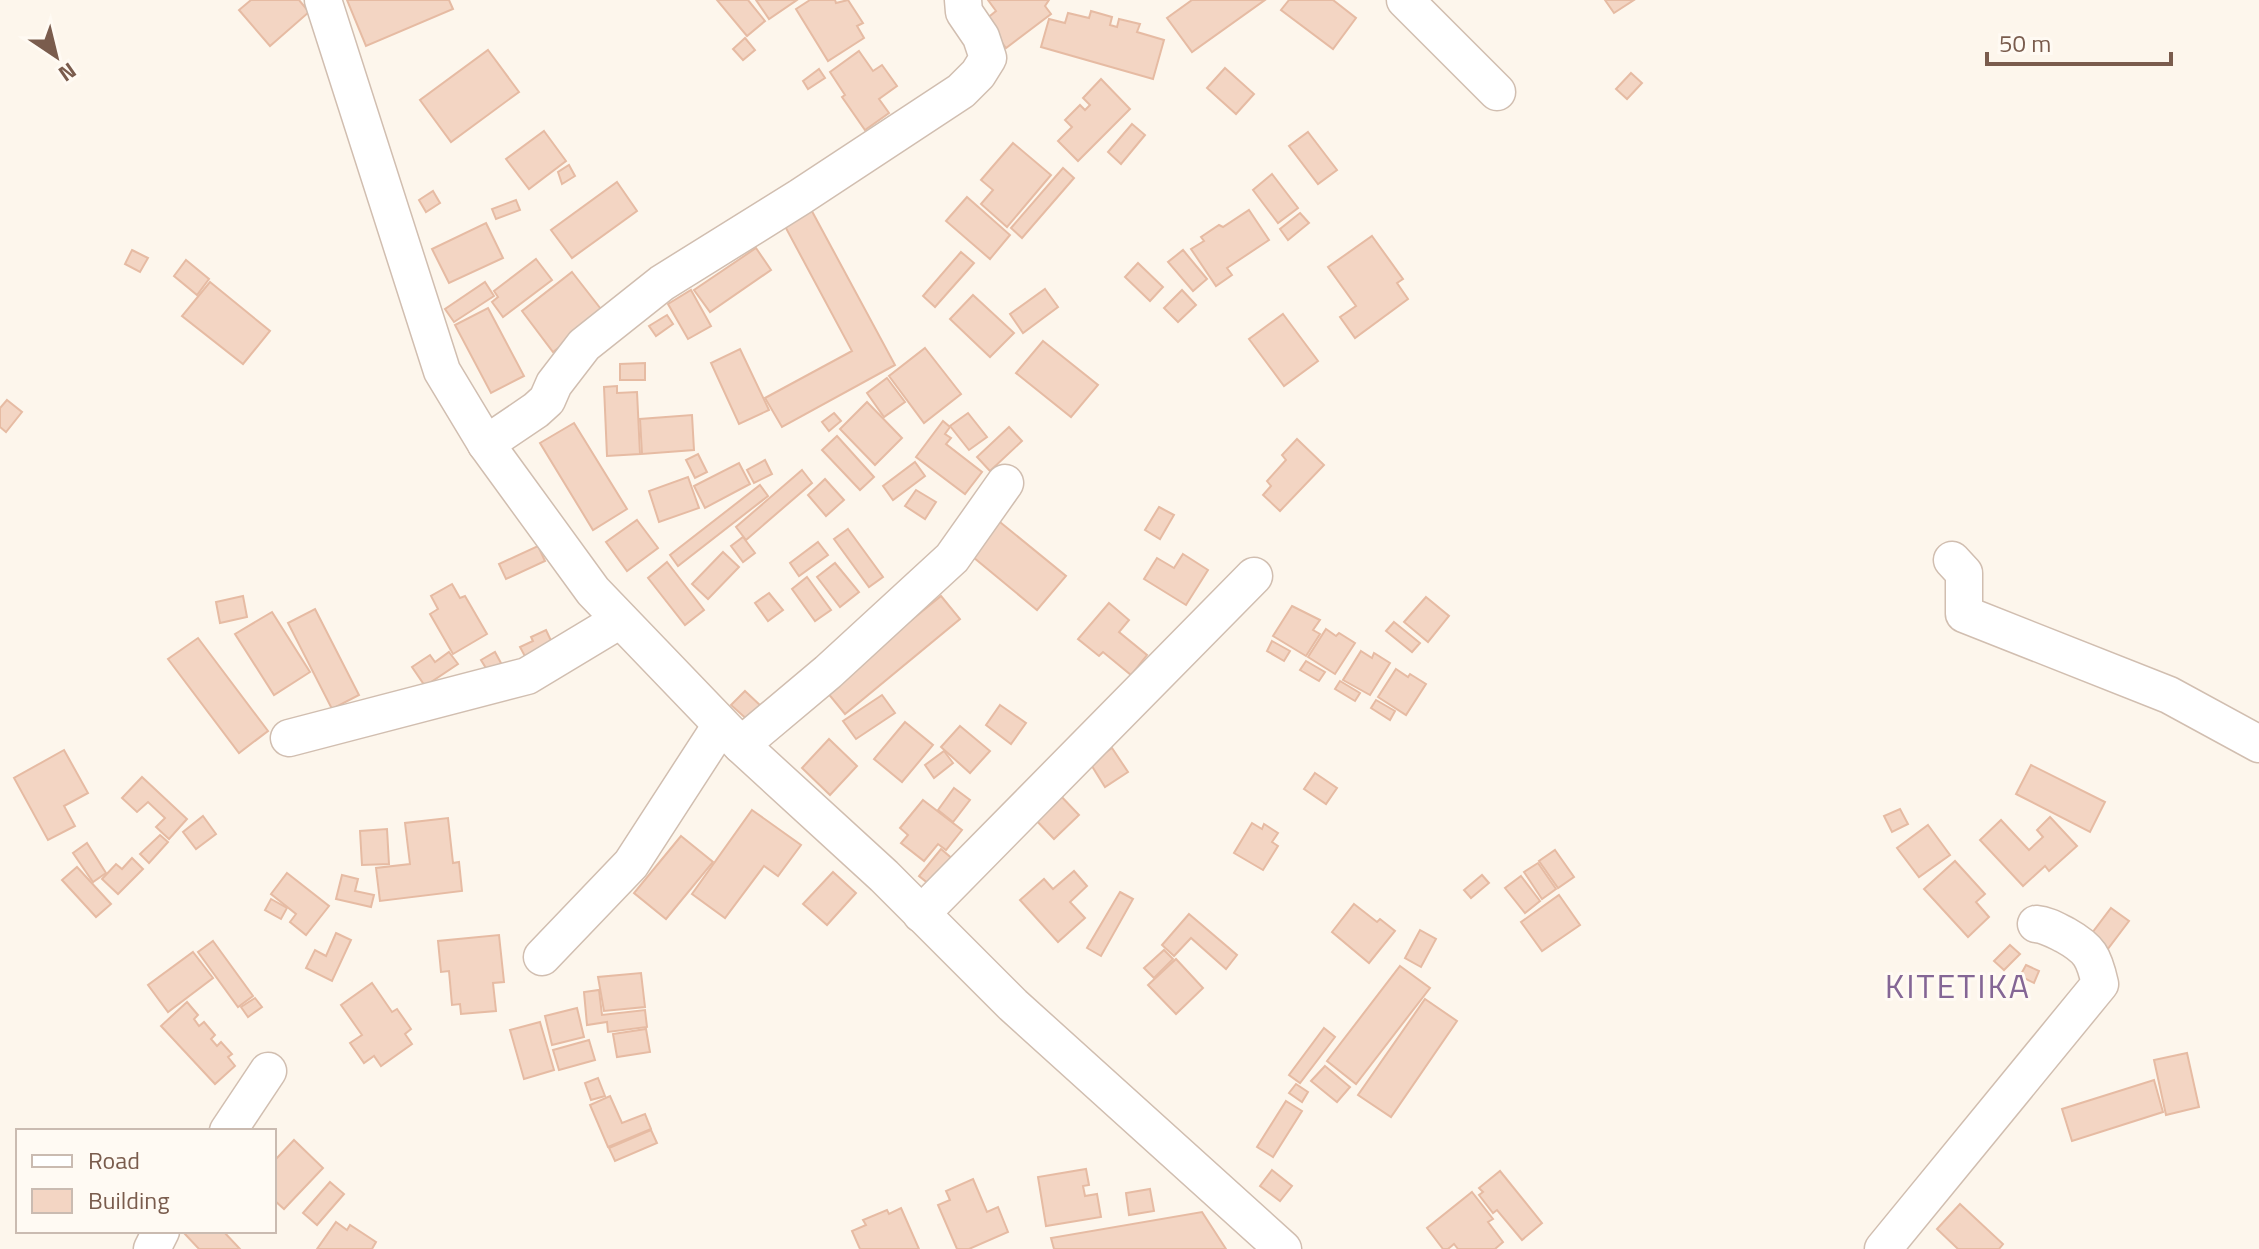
<svg xmlns="http://www.w3.org/2000/svg" width="2259" height="1249" viewBox="0 0 2259 1249" font-family="'Titillium Web',sans-serif">
<style>
.building{fill:#f3d5c3;stroke:#e6bba3;stroke-width:2}
.lines{fill:none;stroke-linecap:round;stroke-linejoin:round}
.minor-casing{stroke:#d1beb0;stroke-width:39}
.minor{stroke:#fff;stroke-width:36}
.labels{text-anchor:middle;stroke-width:6;stroke-linejoin:round;paint-order:stroke}
.quarter-label{font-size:34px;letter-spacing:2px;fill:#846695;stroke:#fffaf3}
</style>
<rect width="100%" height="100%" fill="#fdf6ec"/>
<g class="building">
<path d="M251,0H299L309,12L270,46L239,10Z"/>
<path d="M347,0H449L453,9L366,46Z"/>
<path d="M717,0H748L765,21L747,36Z"/>
<path d="M756,0H797L769,19Z"/>
<path d="M810,0H835L836,3L848,0L863,23L857,26L864,38L828,61L796,9Z"/>
<path d="M988,0H1049L1045,6L1051,14L1006,48L985,20L996,11Z"/>
<path d="M1192,0H1265L1192,52L1167,18Z"/>
<path d="M1289,0H1333L1356,18L1333,49L1281,10Z"/>
<path d="M1605,0H1634L1614,13Z"/>
<path d="M1091,11L1112,17L1110,25L1117,27L1119,19L1140,24L1137,32L1164,40L1153,79L1041,47L1049,19L1065,23L1068,13L1089,18Z"/>
<path d="M745,38L755,50L743,60L733,49Z"/>
<path d="M488,50L519,92L451,142L420,100Z"/>
<path d="M859,51L873,71L882,65L897,86L879,99L889,113L865,130L842,97L845,95L830,72Z"/>
<path d="M1225,68L1254,94L1236,114L1207,88Z"/>
<path d="M819,69L825,78L808,89L803,81Z"/>
<path d="M1631,73L1642,83L1627,99L1616,89Z"/>
<path d="M1101,79L1130,109L1078,161L1058,141L1072,127L1065,120L1080,105L1085,110L1090,105L1083,98Z"/>
<path d="M1132,124L1145,135L1121,164L1108,152Z"/>
<path d="M544,131L566,161L529,189L506,159Z"/>
<path d="M1308,132L1337,170L1318,184L1289,146Z"/>
<path d="M1013,143L1051,175L1007,227L981,204L993,190L981,180Z"/>
<path d="M569,165L575,176L562,184L558,172Z"/>
<path d="M1063,168L1074,178L1022,238L1011,228Z"/>
<path d="M1272,174L1298,208L1278,223L1253,190Z"/>
<path d="M617,182L637,211L572,258L551,230Z"/>
<path d="M433,191L440,203L426,212L419,200Z"/>
<path d="M967,197L1010,235L990,259L946,221Z"/>
<path d="M516,200L520,210L496,219L492,209Z"/>
<path d="M807,202L895,365L782,427L765,398L852,351L780,217Z"/>
<path d="M1249,210L1269,240L1227,268L1232,275L1216,286L1191,249L1204,241L1201,237L1219,225L1223,227Z"/>
<path d="M1300,213L1309,223L1288,240L1280,229Z"/>
<path d="M486,223L503,258L449,283L432,249Z"/>
<path d="M1372,236L1403,279L1397,283L1408,299L1355,338L1340,317L1356,306L1328,267Z"/>
<path d="M756,248L771,270L710,312L694,290Z"/>
<path d="M132,250L148,258L140,272L125,264Z"/>
<path d="M1183,250L1207,279L1193,291L1168,262Z"/>
<path d="M961,252L974,263L935,307L923,296Z"/>
<path d="M536,259L552,280L503,317L492,302L498,297L494,291Z"/>
<path d="M186,260L209,279L197,295L174,276Z"/>
<path d="M1138,263L1163,287L1150,301L1125,277Z"/>
<path d="M572,272L604,313L553,352L522,311Z"/>
<path d="M210,282L270,331L243,364L182,316Z"/>
<path d="M485,282L494,296L454,322L445,309Z"/>
<path d="M1045,289L1058,307L1023,333L1010,314Z"/>
<path d="M691,290L711,326L688,339L668,304Z"/>
<path d="M1182,290L1196,305L1178,322L1164,308Z"/>
<path d="M973,295L1014,333L990,357L950,319Z"/>
<path d="M488,308L524,376L491,393L455,325Z"/>
<path d="M1283,314L1318,361L1284,386L1249,339Z"/>
<path d="M667,315L673,324L656,336L649,326Z"/>
<path d="M1043,341L1098,385L1071,417L1016,373Z"/>
<path d="M925,348L961,394L924,423L889,376Z"/>
<path d="M740,349L769,410L739,424L711,363Z"/>
<path d="M645,363V380H620V364Z"/>
<path d="M887,378L905,402L884,417L867,393Z"/>
<path d="M617,386V393L637,392L640,454L607,456L604,387Z"/>
<path d="M7,400L22,412L6,432L0,427V408Z"/>
<path d="M867,402L902,438L875,465L840,429Z"/>
<path d="M834,413L841,421L829,431L822,422Z"/>
<path d="M968,413L987,437L969,450L950,426Z"/>
<path d="M692,415L694,450L642,454L640,419Z"/>
<path d="M943,421L950,427L945,434L951,438L946,444L982,472L965,494L916,457Z"/>
<path d="M574,423L627,509L593,530L540,443Z"/>
<path d="M1009,427L1022,441L990,471L977,457Z"/>
<path d="M837,436L874,477L860,490L822,450Z"/>
<path d="M1297,439L1324,465L1280,511L1263,495L1271,486L1267,481L1286,460L1282,455Z"/>
<path d="M698,454L707,472L695,478L686,460Z"/>
<path d="M765,460L772,474L754,483L747,470Z"/>
<path d="M915,462L925,476L893,500L883,486Z"/>
<path d="M739,463L750,484L705,508L694,486Z"/>
<path d="M802,470L812,483L746,540L736,527Z"/>
<path d="M688,477L699,508L659,522L649,491Z"/>
<path d="M825,479L844,500L826,516L808,495Z"/>
<path d="M760,485L768,496L678,566L670,555Z"/>
<path d="M916,490L936,502L925,519L905,506Z"/>
<path d="M1159,507L1174,515L1160,539L1145,530Z"/>
<path d="M995,518L1066,576L1037,610L967,552Z"/>
<path d="M637,520L658,548L627,571L606,542Z"/>
<path d="M848,529L883,577L869,587L834,539Z"/>
<path d="M743,537L755,553L743,562L731,546Z"/>
<path d="M818,542L828,555L799,576L790,563Z"/>
<path d="M538,546L545,561L506,579L499,564Z"/>
<path d="M723,552L739,567L708,599L692,584Z"/>
<path d="M1183,554L1208,570L1186,605L1144,579L1157,558L1174,568Z"/>
<path d="M667,562L704,610L685,625L648,578Z"/>
<path d="M835,563L859,592L840,607L817,577Z"/>
<path d="M807,577L831,610L815,621L792,589Z"/>
<path d="M452,584L460,598L465,596L487,634L453,654L430,614L438,609L431,596Z"/>
<path d="M769,593L783,610L768,621L755,603Z"/>
<path d="M243,596L247,617L220,623L216,602Z"/>
<path d="M941,596L960,619L845,714L822,686L887,640Z"/>
<path d="M1426,597L1449,616L1428,642L1404,622Z"/>
<path d="M1109,603L1129,620L1119,632L1147,655L1131,675L1103,652L1099,656L1078,639Z"/>
<path d="M1292,606L1320,620L1313,630L1320,634L1306,656L1273,636Z"/>
<path d="M315,609L359,695L332,709L288,623Z"/>
<path d="M272,612L310,672L274,695L235,634Z"/>
<path d="M1394,622L1420,643L1412,652L1386,631Z"/>
<path d="M1326,629L1336,636L1339,633L1355,643L1335,674L1308,657Z"/>
<path d="M546,630L554,647L527,660L520,647L533,641L531,637Z"/>
<path d="M198,638L268,731L239,753L168,659Z"/>
<path d="M1272,641L1290,651L1284,661L1267,651Z"/>
<path d="M1361,651L1372,658L1374,653L1390,663L1370,695L1343,680Z"/>
<path d="M449,652L458,664L425,686L412,667L430,655L435,662Z"/>
<path d="M495,652L502,665L489,673L481,660Z"/>
<path d="M1306,661L1325,672L1319,681L1300,670Z"/>
<path d="M1396,669L1408,677L1410,674L1426,684L1406,715L1378,697Z"/>
<path d="M1340,681L1360,693L1355,701L1335,689Z"/>
<path d="M745,691L763,708L750,722L731,705Z"/>
<path d="M882,695L895,713L856,739L843,721Z"/>
<path d="M1376,700L1395,711L1390,720L1371,708Z"/>
<path d="M1000,705L1026,723L1011,744L986,725Z"/>
<path d="M905,722L933,745L902,782L874,759Z"/>
<path d="M960,726L990,751L970,773L941,747Z"/>
<path d="M829,739L857,766L830,795L802,768Z"/>
<path d="M1112,748L1128,772L1105,787L1090,763Z"/>
<path d="M64,750L88,793L64,806L75,826L48,840L14,778Z"/>
<path d="M944,751L953,763L934,778L925,765Z"/>
<path d="M2031,765L2105,802L2090,832L2016,794Z"/>
<path d="M1315,773L1337,788L1326,804L1304,789Z"/>
<path d="M142,777L187,819L169,839L156,827L165,818L148,802L137,812L122,798Z"/>
<path d="M954,788L970,800L953,822L938,810Z"/>
<path d="M1058,793L1079,815L1054,839L1033,817Z"/>
<path d="M923,800L962,830L946,850L938,844L924,861L901,843L908,835L900,828Z"/>
<path d="M1900,809L1908,824L1892,832L1884,816Z"/>
<path d="M752,810L801,845L778,876L764,866L725,918L692,894Z"/>
<path d="M203,816L216,834L196,849L183,832Z"/>
<path d="M2050,817L2077,846L2049,871L2045,866L2023,886L1980,840L2001,820L2029,850L2043,837L2037,830Z"/>
<path d="M448,818L453,863L459,862L462,891L380,901L376,868L410,864L405,823Z"/>
<path d="M1252,823L1262,829L1264,824L1278,833L1272,842L1278,846L1263,870L1234,853Z"/>
<path d="M1928,825L1950,855L1919,877L1897,848Z"/>
<path d="M387,829L389,864L362,865L360,831Z"/>
<path d="M160,835L168,842L149,863L140,854Z"/>
<path d="M681,836L713,862L666,919L634,893Z"/>
<path d="M87,843L106,873L93,882L73,853Z"/>
<path d="M941,849L955,861L934,888L919,876Z"/>
<path d="M1555,850L1574,877L1558,888L1539,861Z"/>
<path d="M132,858L143,869L118,894L102,879L116,864L122,869Z"/>
<path d="M1955,861L1985,894L1976,902L1989,917L1968,937L1924,889Z"/>
<path d="M1538,863L1556,889L1542,899L1524,872Z"/>
<path d="M77,867L111,904L96,917L62,880Z"/>
<path d="M1074,871L1087,886L1070,902L1085,918L1058,942L1020,900L1044,879L1053,889Z"/>
<path d="M833,872L856,893L827,925L803,904Z"/>
<path d="M287,873L329,906L306,935L290,922L296,914L271,894Z"/>
<path d="M342,875L358,879L355,891L374,895L371,907L336,899Z"/>
<path d="M1482,875L1489,883L1471,898L1464,890Z"/>
<path d="M1521,876L1540,901L1525,913L1505,888Z"/>
<path d="M1120,892L1133,899L1101,956L1087,948Z"/>
<path d="M1559,895L1580,925L1542,951L1521,922Z"/>
<path d="M271,899L287,908L281,919L265,910Z"/>
<path d="M1354,904L1377,922L1380,919L1395,931L1369,963L1332,932Z"/>
<path d="M2111,908L2129,921L2107,950L2089,937Z"/>
<path d="M1189,914L1237,955L1226,969L1191,938L1174,956L1162,945Z"/>
<path d="M1420,930L1436,939L1421,967L1405,958Z"/>
<path d="M336,933L351,940L332,981L306,968L315,950L326,956Z"/>
<path d="M499,935L504,982L493,983L496,1011L461,1014L460,1004L452,1005L449,971L441,972L438,941Z"/>
<path d="M213,941L253,996L238,1007L198,952Z"/>
<path d="M2010,945L2020,954L2004,970L1994,961Z"/>
<path d="M1164,950L1173,959L1154,978L1144,968Z"/>
<path d="M193,952L213,978L168,1012L148,985Z"/>
<path d="M1176,959L1203,988L1176,1014L1148,985Z"/>
<path d="M2026,965L2039,971L2034,983L2020,976Z"/>
<path d="M1400,966L1430,988L1356,1084L1327,1061Z"/>
<path d="M641,973L645,1007L604,1011L598,977Z"/>
<path d="M372,983L392,1012L397,1009L411,1029L405,1034L412,1044L381,1066L374,1056L364,1063L350,1043L362,1035L341,1005Z"/>
<path d="M599,990L602,1015L645,1010L647,1027L608,1032L607,1022L587,1025L584,992Z"/>
<path d="M255,998L262,1007L248,1017L241,1007Z"/>
<path d="M1425,999L1457,1021L1391,1117L1358,1095Z"/>
<path d="M187,1002L198,1015L194,1019L199,1026L204,1022L215,1035L211,1039L217,1046L221,1042L232,1054L228,1057L235,1066L215,1084L161,1026Z"/>
<path d="M577,1008L584,1037L552,1045L545,1016Z"/>
<path d="M540,1022L554,1070L524,1079L510,1030Z"/>
<path d="M1324,1028L1335,1037L1300,1083L1289,1075Z"/>
<path d="M646,1029L650,1052L617,1057L613,1034Z"/>
<path d="M589,1040L595,1060L559,1070L553,1050Z"/>
<path d="M2187,1053L2199,1107L2166,1115L2154,1060Z"/>
<path d="M1325,1066L1350,1087L1337,1102L1311,1081Z"/>
<path d="M598,1078L605,1096L591,1100L585,1083Z"/>
<path d="M2154,1080L2163,1112L2072,1141L2062,1109Z"/>
<path d="M1296,1084L1308,1092L1302,1102L1289,1093Z"/>
<path d="M610,1096L622,1123L645,1114L651,1129L608,1147L590,1105Z"/>
<path d="M1286,1101L1302,1111L1273,1157L1257,1147Z"/>
<path d="M651,1130L657,1143L615,1161L609,1148Z"/>
<path d="M294,1140L323,1168L284,1209L274,1200V1157L276,1159Z"/>
<path d="M1086,1169L1089,1185L1083,1186L1085,1196L1097,1194L1101,1217L1046,1226L1038,1177Z"/>
<path d="M1272,1170L1292,1186L1280,1201L1260,1186Z"/>
<path d="M1500,1171L1542,1223L1522,1240L1497,1210L1493,1213L1479,1195L1483,1192L1479,1188Z"/>
<path d="M973,1179L987,1212L998,1207L1008,1232L969,1249H957L938,1205L950,1200L946,1191Z"/>
<path d="M330,1182L344,1194L317,1225L303,1213Z"/>
<path d="M1150,1189L1154,1211L1129,1215L1126,1193Z"/>
<path d="M1472,1192L1493,1219L1488,1222L1503,1242L1495,1249H1458L1454,1244L1448,1249H1443L1427,1228Z"/>
<path d="M1960,1204L2003,1244L1999,1249H1958L1937,1229Z"/>
<path d="M901,1208L919,1249H860L852,1231L866,1225L863,1220L887,1210L889,1214Z"/>
<path d="M1202,1212L1226,1249H1054L1051,1238Z"/>
<path d="M336,1222L347,1230L350,1225L376,1242L372,1249H317Z"/>
<path d="M223,1231L240,1249H199L183,1232Z"/>
</g>
<g class="lines">
<defs>
<g id="minor">
<path d="M323,0L442,371L486,444L593,591L741,745L884,876L1013,1005L1283,1249"/>
<path d="M1405,0L1497,92"/>
<path d="M486,444L536,410L547,400L554,384L584,345L662,283L800,197L961,91L978,74L988,58L981,37L964,12L963,0"/>
<path d="M1952,560L1964,573V614L2169,695L2259,744"/>
<path d="M289,738L527,676L620,620"/>
<path d="M741,745L828,672L952,558L1005,483"/>
<path d="M921,914L1254,576"/>
<path d="M542,957L631,864L721,725"/>
<path d="M228,1131L268,1071"/>
<path d="M152,1249L161,1231"/>
<path d="M1883,1249L2100,984C2094,957 2090,949 2065,935C2055,930 2047,925 2036,924"/>
</g>
</defs>
<use href="#minor" class="minor-casing"/>
<use href="#minor" class="minor"/>
</g>
<g class="labels">
<g class="quarter-label">
<text x="1958" y="998">KITETIKA</text>
</g>
</g>
<rect x="16" y="1129" width="260" height="104" fill="#fffaf3" stroke="#cabbb1" stroke-width="2"/>
<rect x="32" y="1155" width="40" height="12" fill="#ffffff" stroke="#cabbb1" stroke-width="2"/>
<text x="88" y="1169" font-size="24" fill="#7a5c4d">Road</text>
<rect x="32" y="1189" width="40" height="24" fill="#f3d5c3" stroke="#cabbb1" stroke-width="2"/>
<text x="88" y="1209" font-size="24" fill="#7a5c4d">Building</text>
<g transform="translate(56 56) rotate(145)" stroke="#fffaf3" stroke-width="6" paint-order="stroke">
<path d="M0-6L14 30L0 20L-14 30Z" fill="#7a5c4d"/>
<text y="-12" font-size="22" font-weight="bold" text-anchor="middle" fill="#7a5c4d">N</text>
</g>
<path d="M1987 52v12h184v-12" fill="none" stroke="#7a5c4d" stroke-width="4"/>
<text x="1999" y="52" font-size="24" fill="#7a5c4d" stroke="#fffaf3" stroke-width="6" paint-order="stroke">50 m</text>
</svg>
